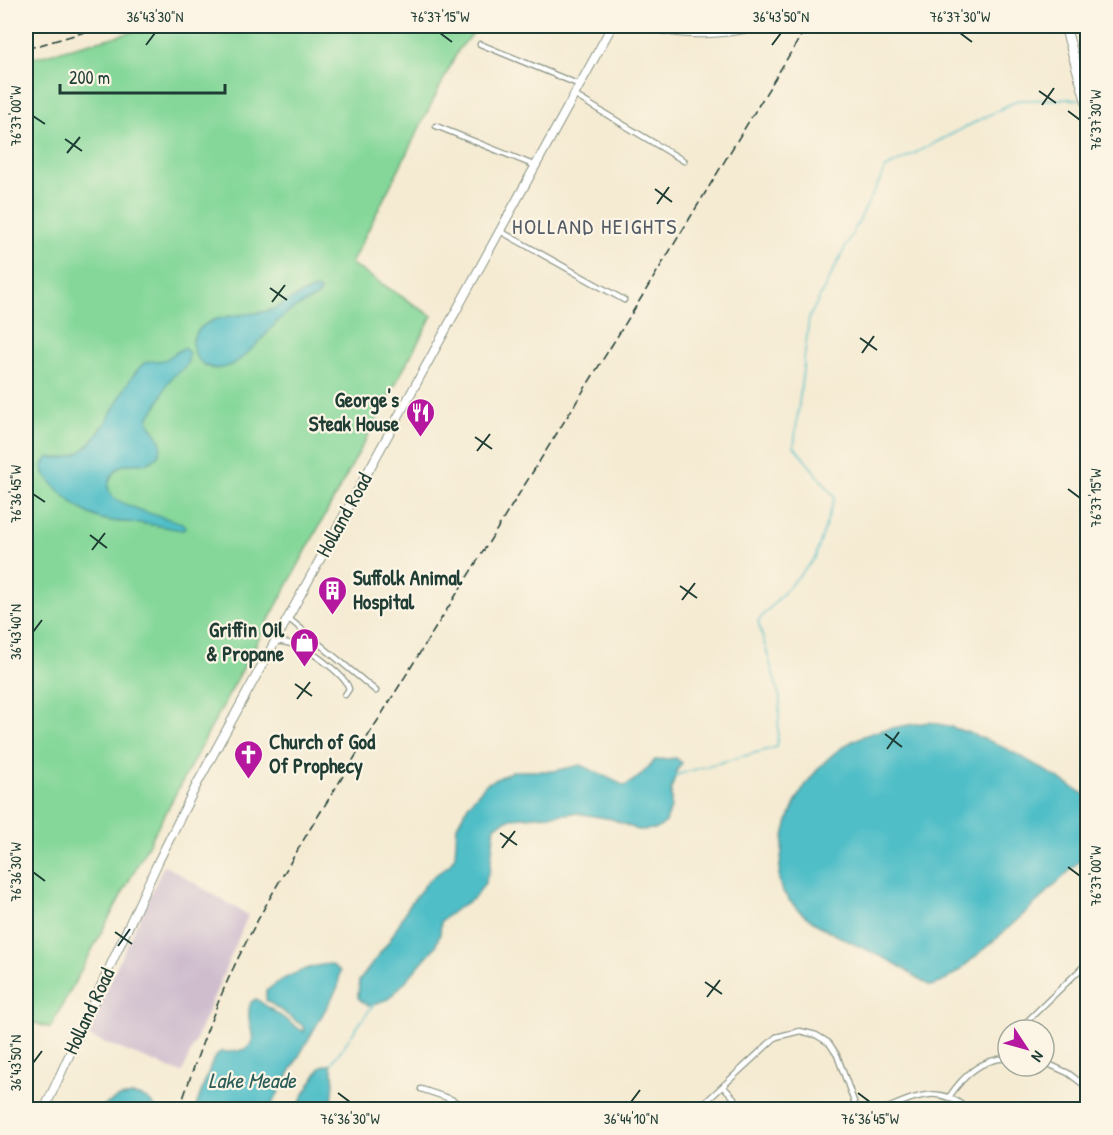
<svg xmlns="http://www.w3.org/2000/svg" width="1113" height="1135" viewBox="0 0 1113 1135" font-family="'Patrick Hand',sans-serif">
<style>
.industrial{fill:#cfbdce}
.green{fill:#84d799;stroke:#528a66;stroke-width:1.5}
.water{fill:#50bec7;stroke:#387e7e;stroke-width:1.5}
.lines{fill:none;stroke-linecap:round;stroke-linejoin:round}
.stream{stroke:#50bec7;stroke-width:1.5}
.minor-casing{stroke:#8a9484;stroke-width:7}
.tertiary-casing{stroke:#8a9484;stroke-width:8}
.primary-casing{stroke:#8a9484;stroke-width:10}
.motorway-casing{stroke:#8a9484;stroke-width:11}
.minor{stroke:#fff;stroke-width:4.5}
.tertiary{stroke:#fff;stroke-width:6}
.primary{stroke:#fff;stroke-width:8}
.motorway{stroke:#fff;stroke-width:9}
.rail{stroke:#1f3d34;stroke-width:1.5;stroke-dasharray:9 4.5;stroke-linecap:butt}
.ticks{fill:none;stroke:#1f3d34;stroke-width:2}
.labels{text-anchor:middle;stroke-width:4.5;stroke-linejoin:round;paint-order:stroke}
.poi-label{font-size:21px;font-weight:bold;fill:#1f3d34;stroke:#fcf5e5;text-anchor:end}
.street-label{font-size:21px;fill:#1f3d34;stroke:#fcf5e5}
.neighbourhood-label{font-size:22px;letter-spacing:1.5px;fill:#545c68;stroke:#fcf5e5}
.water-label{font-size:22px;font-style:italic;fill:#2b5d59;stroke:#fcf5e5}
.neatline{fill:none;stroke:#1f3d34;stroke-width:2}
.ticks-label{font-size:15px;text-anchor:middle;fill:#1f3d34}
</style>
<rect width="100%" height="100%" fill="#fcf5e5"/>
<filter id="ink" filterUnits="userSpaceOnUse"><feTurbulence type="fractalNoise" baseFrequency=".0167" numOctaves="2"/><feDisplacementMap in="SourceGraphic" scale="12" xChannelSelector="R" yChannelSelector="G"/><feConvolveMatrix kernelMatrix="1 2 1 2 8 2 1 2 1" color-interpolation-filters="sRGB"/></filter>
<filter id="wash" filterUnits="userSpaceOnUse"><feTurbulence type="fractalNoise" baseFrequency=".008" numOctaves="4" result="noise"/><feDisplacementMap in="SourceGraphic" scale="24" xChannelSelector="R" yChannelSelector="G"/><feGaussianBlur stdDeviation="1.35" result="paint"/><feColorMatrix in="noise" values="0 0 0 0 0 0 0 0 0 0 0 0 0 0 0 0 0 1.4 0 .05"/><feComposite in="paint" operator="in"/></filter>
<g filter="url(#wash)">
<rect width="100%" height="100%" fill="#f5ebd3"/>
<path class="industrial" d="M164,865L248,915L182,1073L85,1035Z"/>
<path class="green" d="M155,26H480L459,49L351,264L432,316L50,1028L26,1020V60Z"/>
<g class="water">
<path d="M316,289L320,290L318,296C308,302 295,307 286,314C266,329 234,383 205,365C197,361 193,350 192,342C202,310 245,318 270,310C280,307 289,300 299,295C304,292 311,291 316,289Z"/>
<path d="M184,348L189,353C188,373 177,369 169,381C163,390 161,401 154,410C152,412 150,414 149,417C145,428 169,438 158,455C145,475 122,450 110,480C108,484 108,489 110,493C117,506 167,518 182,523L186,527L183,530C171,529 159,525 146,524C130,521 111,524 96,517C77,509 59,492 46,476C40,469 43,461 50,457C99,469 114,391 142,365C148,359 156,362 164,360C171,357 176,351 184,348Z"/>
<path d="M930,722C990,734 1037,765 1088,797L1087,853C1052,889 1015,923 976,956C963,967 948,982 931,986C919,980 908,971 896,964C860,944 805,929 782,890C776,880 781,862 782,850C787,800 822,749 872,733C891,727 911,725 930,722Z"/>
<path d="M676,758L682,763L677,770L671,790V807L666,822L657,829L638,830L612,819L576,813L511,818L495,826L490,869L484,885L473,899L459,907L441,921L440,934L435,947L403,984L388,999L368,1006L358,998L359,981L390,940L410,904L429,880L449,865L455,856L457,826L469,804L486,784L513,771H554L581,765L625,786L639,777L655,760Z"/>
<path d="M331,964L340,971L338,987L269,1109H195L213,1060L220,1052C276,1052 240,1029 251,1002L256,999L304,1032L303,1026L266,1000V991C283,977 309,965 331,964Z"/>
<path d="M324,1065H331C336,1080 333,1092 331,1107L332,1109H297L304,1094L320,1068Z"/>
<path d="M132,1095C144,1096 150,1099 156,1109H98L119,1097Z"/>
</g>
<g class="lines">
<g class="stream">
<path d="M673,777L682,773L777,747L780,698L758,621L815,558L835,497L794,446L809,318L886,168L1018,100L1079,99"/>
<path d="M331,1064L375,1002"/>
</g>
</g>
</g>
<g filter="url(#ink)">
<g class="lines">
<defs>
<g id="minor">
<path d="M480,44L580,85"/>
<path d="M574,95L684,161"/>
<path d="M436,126L536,166"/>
<path d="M500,231L624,300"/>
<path d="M288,618L376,691"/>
<path d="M275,641C285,642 294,644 303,648C315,654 346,676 349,689L345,695"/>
<path d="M1018,1030L1088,962"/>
<path d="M1044,1062L1068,1073L1088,1088"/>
<path d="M723,1086L745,1110"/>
<path d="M421,1089L451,1099L469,1110"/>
<path d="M949,1097C964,1075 981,1059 1008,1058"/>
<path d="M697,1110L776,1037L800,1031L816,1035L829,1043L837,1055L857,1110"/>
<path d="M883,1110C915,1097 939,1083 968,1110"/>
</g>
<path id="tertiary" d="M644,26C684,39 724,35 765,26"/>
<path id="primary" d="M44,1110L159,860L197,784L612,26"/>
<path id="motorway" d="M1065,26L1088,107"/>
</defs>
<use href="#minor" class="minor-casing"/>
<use href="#tertiary" class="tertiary-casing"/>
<use href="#primary" class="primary-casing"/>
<use href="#motorway" class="motorway-casing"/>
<use href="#minor" class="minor"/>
<use href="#tertiary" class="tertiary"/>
<use href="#primary" class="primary"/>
<use href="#motorway" class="motorway"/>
<g class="rail">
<path d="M26,49L106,26"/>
<path d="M179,1110C190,1079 200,1048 212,1018C237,952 274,890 310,829L635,308L807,26"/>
</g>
</g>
</g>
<path class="ticks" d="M440,33L452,42M960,33L972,42M146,45L155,33M772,45L781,33M1039,91L1056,103M1042,105L1054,88M1068,111L1080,120M33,116L45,124M65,139L82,151M67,153L80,137M655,189L672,202M657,204L669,187M270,288L287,300M272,302L285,285M860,338L877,350M862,353L874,336M475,437L492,449M477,451L490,434M1068,489L1080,498M33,494L45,502M90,535L107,548M92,550L105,533M680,586L697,598M682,600L695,583M33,632L42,620M295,684L312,696M297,699L310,682M885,734L902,747M887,749L899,732M500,833L517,845M502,848L515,831M1068,867L1080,876M33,872L45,881M115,932L132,944M118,946L130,929M705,982L722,994M707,997L720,980M33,1063L42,1051M338,1093L350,1102M858,1093L870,1102M631,1102L640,1090"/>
<defs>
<symbol id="restaurant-pin" viewBox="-11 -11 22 30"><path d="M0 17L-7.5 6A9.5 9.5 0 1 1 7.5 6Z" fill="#b5179e" stroke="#fcf5e5"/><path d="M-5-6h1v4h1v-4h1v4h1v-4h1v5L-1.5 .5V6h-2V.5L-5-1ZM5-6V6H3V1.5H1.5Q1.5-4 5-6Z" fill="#fff"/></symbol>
<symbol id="building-pin" viewBox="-11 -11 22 30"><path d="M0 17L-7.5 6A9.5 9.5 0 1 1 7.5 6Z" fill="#b5179e" stroke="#fcf5e5"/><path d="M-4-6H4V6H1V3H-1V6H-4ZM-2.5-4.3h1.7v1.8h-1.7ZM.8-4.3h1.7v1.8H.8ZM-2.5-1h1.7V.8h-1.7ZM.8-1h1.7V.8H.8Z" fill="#fff"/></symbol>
<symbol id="shop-pin" viewBox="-11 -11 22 30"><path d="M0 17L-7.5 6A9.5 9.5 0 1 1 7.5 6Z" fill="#b5179e" stroke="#fcf5e5"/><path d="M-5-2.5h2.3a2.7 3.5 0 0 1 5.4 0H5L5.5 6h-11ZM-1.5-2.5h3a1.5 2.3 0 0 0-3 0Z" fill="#fff"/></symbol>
<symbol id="church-pin" viewBox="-11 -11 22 30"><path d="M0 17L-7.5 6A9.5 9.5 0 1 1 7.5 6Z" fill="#b5179e" stroke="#fcf5e5"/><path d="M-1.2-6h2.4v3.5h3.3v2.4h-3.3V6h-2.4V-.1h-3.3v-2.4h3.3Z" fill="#fff"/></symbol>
</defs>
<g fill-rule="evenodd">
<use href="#restaurant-pin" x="404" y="396" width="33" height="45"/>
<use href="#building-pin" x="316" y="574" width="33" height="45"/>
<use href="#shop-pin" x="288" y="626" width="33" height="45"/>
<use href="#church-pin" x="232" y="738" width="33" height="45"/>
</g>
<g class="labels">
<g class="poi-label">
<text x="399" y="407">George's<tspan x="399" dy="24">Steak House</tspan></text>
<text x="353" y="585" text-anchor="start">Suffolk Animal<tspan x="353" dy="24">Hospital</tspan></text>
<text x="284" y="637">Griffin Oil<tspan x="284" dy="24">&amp; Propane</tspan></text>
<text x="269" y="749" text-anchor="start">Church of God<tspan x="269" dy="24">Of Prophecy</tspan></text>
</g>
<g class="street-label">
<text transform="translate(344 515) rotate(-61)" y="7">Holland Road</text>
<text transform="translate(89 1011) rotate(-65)" y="7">Holland Road</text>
</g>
<g class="neighbourhood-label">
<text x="595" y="234">HOLLAND HEIGHTS</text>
</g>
<g class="water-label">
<text x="252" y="1088">Lake Meade</text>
</g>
</g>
<rect width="1113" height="1135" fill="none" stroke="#fcf5e5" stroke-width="66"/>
<g transform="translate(1026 1048) rotate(126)"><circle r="28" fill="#fcf5e5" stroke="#a4ab9e" stroke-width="1.5"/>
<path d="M0-4.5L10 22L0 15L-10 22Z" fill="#b5179e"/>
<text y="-9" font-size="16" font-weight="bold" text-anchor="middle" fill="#1f3d34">N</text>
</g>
<path d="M60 84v9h165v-9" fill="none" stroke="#1f3d34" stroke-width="3"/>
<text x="69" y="84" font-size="18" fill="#1f3d34" stroke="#fcf5e5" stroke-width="4.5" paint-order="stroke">200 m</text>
<rect x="33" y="33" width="1047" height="1069" class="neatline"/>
<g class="ticks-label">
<text x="155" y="22">36°43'30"N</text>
<text x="440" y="22">76°37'15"W</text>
<text x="781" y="22">36°43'50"N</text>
<text x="960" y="22">76°37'30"W</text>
<text transform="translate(16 116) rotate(-90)" y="5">76°37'00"W</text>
<text transform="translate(1096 120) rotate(-90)" y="5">76°37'30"W</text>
<text transform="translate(16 494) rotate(-90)" y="5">76°36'45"W</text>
<text transform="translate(1096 498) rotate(-90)" y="5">76°37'15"W</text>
<text transform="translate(16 632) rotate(-90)" y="5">36°43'40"N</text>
<text transform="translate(16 872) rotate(-90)" y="5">76°36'30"W</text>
<text transform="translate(1096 876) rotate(-90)" y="5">76°37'00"W</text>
<text transform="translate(16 1063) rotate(-90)" y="5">36°43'50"N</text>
<text x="350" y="1124">76°36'30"W</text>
<text x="631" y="1124">36°44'10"N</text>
<text x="870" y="1124">76°36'45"W</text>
</g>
</svg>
